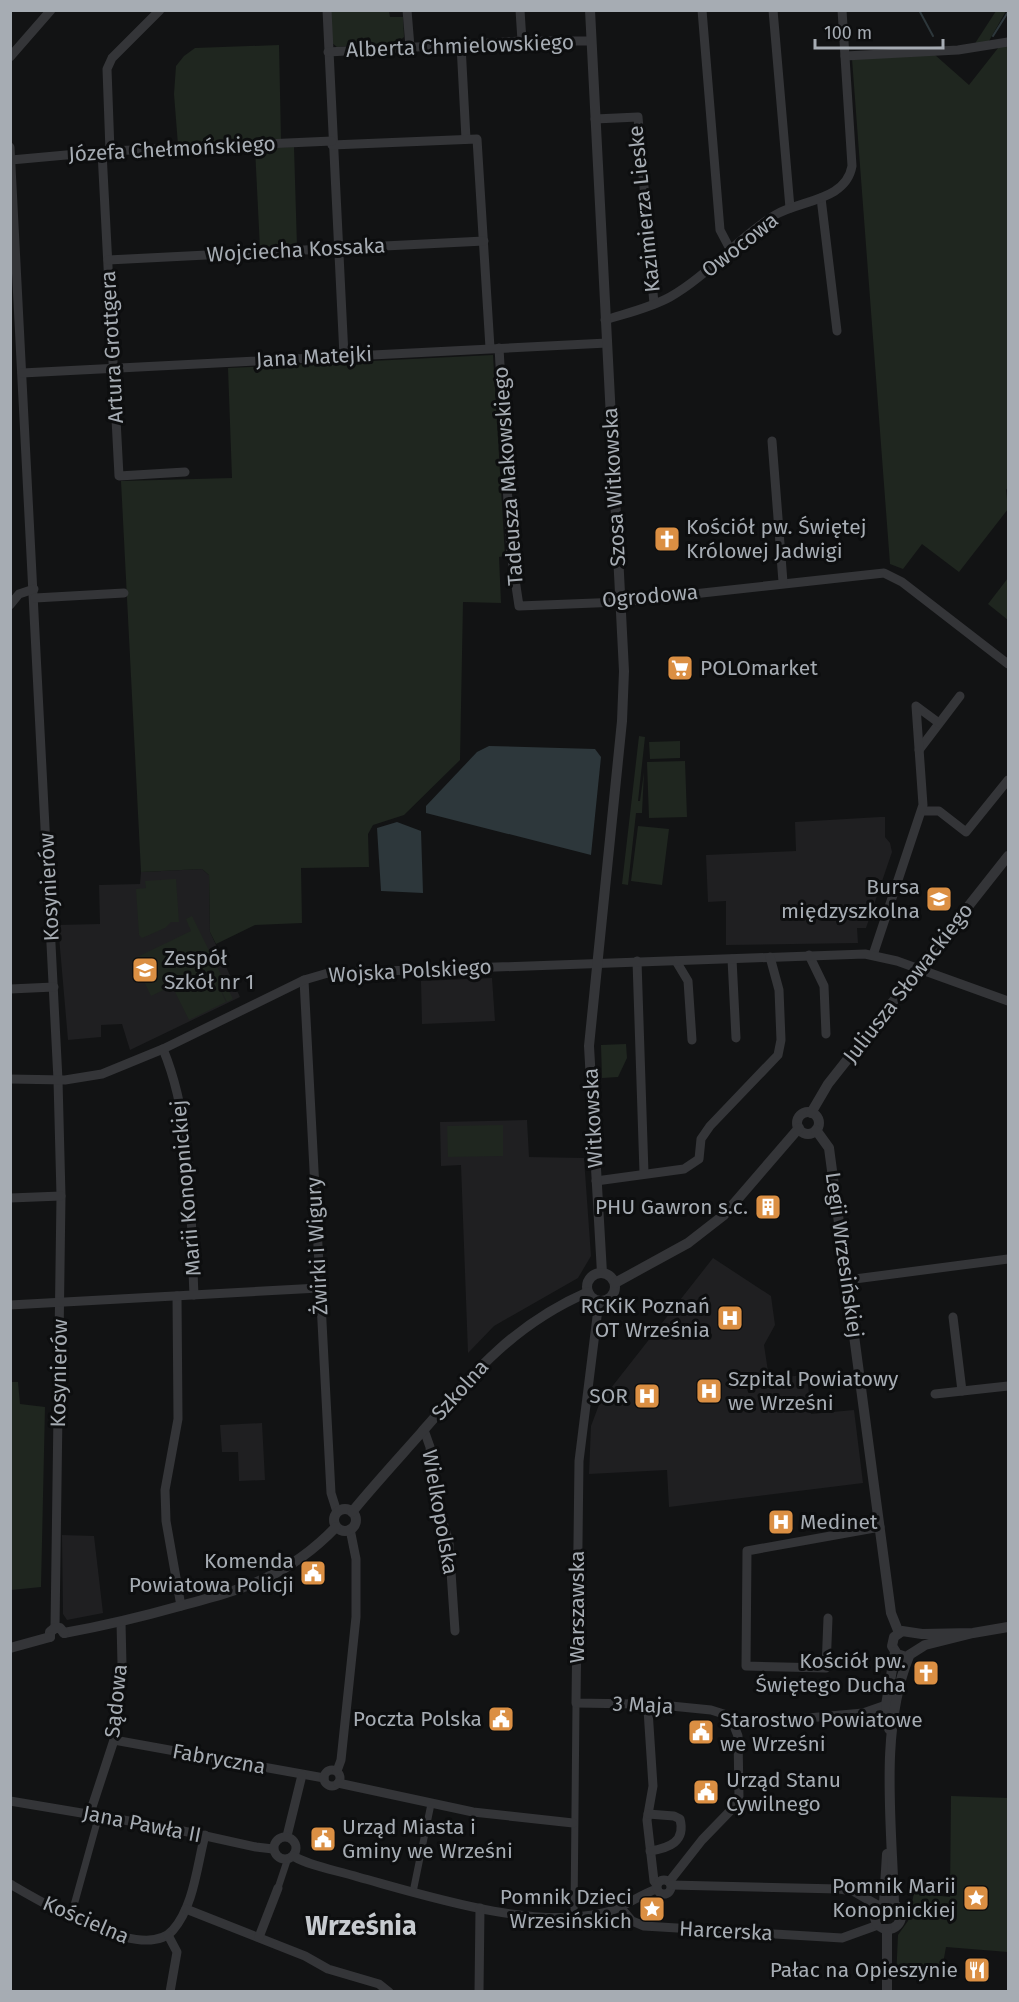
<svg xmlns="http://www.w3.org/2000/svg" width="1019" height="2002" viewBox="0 0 1019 2002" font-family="'Fira Sans',sans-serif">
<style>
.built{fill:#1f1f21}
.green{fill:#1f261f}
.water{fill:#2d373b}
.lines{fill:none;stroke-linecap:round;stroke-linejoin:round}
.stream{stroke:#2d373b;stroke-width:2}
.pedestrian{stroke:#343538;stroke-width:7}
.minor{stroke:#343538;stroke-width:9}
.tertiary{stroke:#343538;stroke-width:10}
.labels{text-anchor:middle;stroke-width:6;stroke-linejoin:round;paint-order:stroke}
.street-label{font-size:21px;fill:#a6acb3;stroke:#0d0e0f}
.poi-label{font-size:21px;fill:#a6acb3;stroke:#0d0e0f;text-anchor:end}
.district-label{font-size:27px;font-weight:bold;fill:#c6cacf;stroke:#0d0e0f}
</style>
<rect width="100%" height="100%" fill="#121314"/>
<g class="built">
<path d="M880,817H885V837L890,843L892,852L866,928H857L858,943L726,945V901L708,902L706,855L796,851L795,822Z"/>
<path d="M202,869L209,875L210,932L240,997L130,1050L122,1024L101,1025V1037L68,1040L58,925L100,924L99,885L140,884L141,872Z"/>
<path d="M492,978L495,1021L422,1024L421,981Z"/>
<path d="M527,1120L529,1157L584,1158L591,1256L578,1278L494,1326L468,1353L461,1165L441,1166L440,1122Z"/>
<path d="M713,1258L771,1296L775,1325L764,1345L769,1378L807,1375L811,1414L854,1410L863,1483L669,1507L667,1470L589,1474L591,1426L600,1402Z"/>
<path d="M262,1423L265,1480L239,1481L238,1452H222L220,1425Z"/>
<path d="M62,1535L94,1536L103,1613L67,1620L63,1614Z"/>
</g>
<g class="green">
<path d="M330,11H389L390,17H403L404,37L398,42L337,47L331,42Z"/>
<path d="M996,11H1006L989,41L974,45Z"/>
<path d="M1002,43H1008V487L1006,490L1008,509L959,572L922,544L903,569L890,564L852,59L935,55L969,85Z"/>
<path d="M279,45L281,140L178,145L174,94L176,66L184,56L195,48Z"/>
<path d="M294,147L297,247L260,249L255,148Z"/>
<path d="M493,355L505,556L499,557L501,603L463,602L460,760L404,815L373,825L368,834L369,867L301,868L302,923L255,925L216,944L210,932L209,875L202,869L141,872L121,481L232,478L228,368Z"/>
<path d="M1008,578V620L988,604Z"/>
<path d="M639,736L645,737L638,801H640L644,772L642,813H636L628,885L622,884Z"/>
<path d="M680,741V758L650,759L649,742Z"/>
<path d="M685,761L687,817L649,818L647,762Z"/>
<path d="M638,826L669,829L662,885L631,881Z"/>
<path d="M176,879L179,922H171L165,928L142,938L139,935L136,889L146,888L145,881Z"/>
<path d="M192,916L233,999L227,1002L215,978L226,1002L189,1020L172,986L151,996L133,959L191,931L186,919Z"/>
<path d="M626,1044L627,1058L618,1077L602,1078L601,1045Z"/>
<path d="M503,1125V1156L448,1157L447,1126Z"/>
<path d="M11,1382H18L20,1404L45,1407L41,1587L11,1590Z"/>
<path d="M951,1796L1008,1798V1952L946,1947L940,1980L896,1979L898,1935L908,1921L914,1893L950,1897Z"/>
</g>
<g class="water">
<path d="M489,746L595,749L601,757L591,855L426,813V806L477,752Z"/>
<path d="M397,822L421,831L423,893L381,891L377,828Z"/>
</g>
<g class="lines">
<g class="stream">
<path d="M919,10L933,36"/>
<path d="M993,36L1008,12"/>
</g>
<g class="pedestrian">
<path d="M278,1888L288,1858"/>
<path d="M413,1892L431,1804"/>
<path d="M71,1916L99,1815"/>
<path d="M574,1916L576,1703"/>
</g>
<g class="minor">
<path d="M327,10L344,356"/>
<path d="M407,10L410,47"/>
<path d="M520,10L522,41"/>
<path d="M702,10L720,230L730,249"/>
<path d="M773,10L790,208"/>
<path d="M461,45L466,139"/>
<path d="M328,52L522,41H591"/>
<path d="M845,56L958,50L1008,42"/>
<path d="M10,57L51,10"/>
<path d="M595,119L638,117L654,304"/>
<path d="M332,145L477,139L490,348"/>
<path d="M10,147L58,1080L61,1196L55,1628"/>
<path d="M110,151L107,69L112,58L160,10"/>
<path d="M102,152L119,476L185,472"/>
<path d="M11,160L110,151L332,141"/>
<path d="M821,198L837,331"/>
<path d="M108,260L484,241"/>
<path d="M605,320C627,313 650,308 670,297C709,275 737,238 775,215C800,200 846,201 852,166L842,10"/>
<path d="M499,348L511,553L519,606L620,602L884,573L902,582L1008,664"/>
<path d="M22,373L607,343"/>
<path d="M772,441L783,582"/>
<path d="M35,598L124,593"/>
<path d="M10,605L19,594L34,589"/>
<path d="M919,750L960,696"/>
<path d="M922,811H939L966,832L1008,780"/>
<path d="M809,955L824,986L826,1034"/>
<path d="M873,955L923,805L916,706L939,723"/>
<path d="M732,959L736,1038"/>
<path d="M637,961L644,1173"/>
<path d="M676,961L688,981L692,1040"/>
<path d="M304,980L331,1493L337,1512"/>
<path d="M10,989L54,987"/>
<path d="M163,1049C194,1124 190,1214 194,1295"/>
<path d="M10,1079L65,1080L102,1074L163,1049L304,980L328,973L865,954L897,961L1008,1001"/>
<path d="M596,1181L684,1169L699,1159L701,1139L710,1126L778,1055L781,1040L779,990L770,957"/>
<path d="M10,1198L61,1196"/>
<path d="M847,1280L1008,1259"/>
<path d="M177,1296L178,1419L165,1490L166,1521L181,1606"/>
<path d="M599,1301L579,1461L576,1703L637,1704L648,1710L661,1705L711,1710L746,1721H775L863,1713L886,1705"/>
<path d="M10,1305L319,1288"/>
<path d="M953,1317L962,1391"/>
<path d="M935,1394L1008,1386"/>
<path d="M424,1430L430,1447L433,1489L449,1542L455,1631"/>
<path d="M828,1618L826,1668L746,1666L747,1551L880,1527"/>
<path d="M648,1710L653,1786L647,1820L654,1881L657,1885"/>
<path d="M114,1740L324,1778"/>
<circle cx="332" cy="1778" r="8"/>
<path d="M337,1771L341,1760L356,1617V1559L350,1529"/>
<path d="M338,1783L473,1812L573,1823"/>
<path d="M10,1801L165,1827L256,1847L273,1849"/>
<path d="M90,1813L114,1740L122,1665L121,1622"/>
<path d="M648,1814L674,1816L680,1819C686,1842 669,1848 650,1851"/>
<path d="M287,1836L302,1775"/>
<circle cx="285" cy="1848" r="11"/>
<path d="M293,1856C312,1867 336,1870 358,1877C427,1896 532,1930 603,1913C623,1909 638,1895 657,1889"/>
<circle cx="664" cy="1887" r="7"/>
<path d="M669,1882L702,1840L732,1809L739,1797L738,1736L731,1718"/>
<path d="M10,1884C41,1902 144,1964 173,1930C194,1906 197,1865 205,1835"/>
<path d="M671,1885L839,1889L853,1891L879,1906"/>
<path d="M620,1907L632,1921L644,1926L842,1938L878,1925"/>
<path d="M186,1909L305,1956L328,1969L379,1984L389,1992"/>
<path d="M168,1935L177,1952L170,1992"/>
<path d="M259,1937L278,1888"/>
<path d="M479,1992L480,1908"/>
</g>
<g class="tertiary">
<path d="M590,10L624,671L622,721L589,1046L602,1273"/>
<circle cx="808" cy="1123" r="11"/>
<path d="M811,1113L828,1084L1008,856"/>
<path d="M816,1130L829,1148L891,1613L899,1633"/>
<circle cx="601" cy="1287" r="14"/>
<path d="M615,1283L688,1243L724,1215L799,1128"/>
<circle cx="345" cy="1520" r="11"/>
<path d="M352,1512C374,1485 398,1459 421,1433C473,1373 514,1324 588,1292"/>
<path d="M64,1633C103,1626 141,1617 180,1606C244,1589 288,1577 336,1527"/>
<path d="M973,1633L925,1645L906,1657L897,1654L892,1646L894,1637L902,1631L922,1634L973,1633L1008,1627"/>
<path d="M50,1637V1632L55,1628H60L64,1633"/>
<path d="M10,1648L50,1637"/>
<path d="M889,1729L886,1705L895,1652"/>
<circle cx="888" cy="1916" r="13"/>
<path d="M884,1903L887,1854"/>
<path d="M894,1904C892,1825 879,1730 909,1656"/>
<path d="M887,1929V1992"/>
</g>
</g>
<defs>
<symbol id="church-square" viewBox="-11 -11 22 22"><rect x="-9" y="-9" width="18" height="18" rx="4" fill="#db8f43" stroke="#0d0e0f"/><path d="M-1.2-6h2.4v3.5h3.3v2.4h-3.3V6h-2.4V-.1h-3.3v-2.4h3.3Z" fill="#fff"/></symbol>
<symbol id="supermarket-square" viewBox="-11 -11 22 22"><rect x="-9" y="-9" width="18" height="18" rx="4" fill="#db8f43" stroke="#0d0e0f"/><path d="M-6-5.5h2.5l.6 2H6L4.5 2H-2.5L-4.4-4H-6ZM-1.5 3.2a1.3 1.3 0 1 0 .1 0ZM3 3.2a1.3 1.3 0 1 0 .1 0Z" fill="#fff"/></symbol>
<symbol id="school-square" viewBox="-11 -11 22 22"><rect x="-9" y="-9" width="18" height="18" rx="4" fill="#db8f43" stroke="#0d0e0f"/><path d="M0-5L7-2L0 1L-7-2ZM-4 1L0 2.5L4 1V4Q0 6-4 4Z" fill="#fff"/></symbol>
<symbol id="building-square" viewBox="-11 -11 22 22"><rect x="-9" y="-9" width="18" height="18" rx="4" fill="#db8f43" stroke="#0d0e0f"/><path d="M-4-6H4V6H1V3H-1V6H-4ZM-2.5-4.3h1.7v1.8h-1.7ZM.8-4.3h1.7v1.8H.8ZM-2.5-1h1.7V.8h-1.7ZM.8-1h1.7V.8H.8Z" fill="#fff"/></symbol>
<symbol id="hospital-square" viewBox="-11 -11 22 22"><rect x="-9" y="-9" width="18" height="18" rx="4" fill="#db8f43" stroke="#0d0e0f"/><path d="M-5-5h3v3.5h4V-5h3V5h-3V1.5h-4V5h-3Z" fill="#fff"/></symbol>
<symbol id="civic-square" viewBox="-11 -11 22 22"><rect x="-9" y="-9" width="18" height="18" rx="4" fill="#db8f43" stroke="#0d0e0f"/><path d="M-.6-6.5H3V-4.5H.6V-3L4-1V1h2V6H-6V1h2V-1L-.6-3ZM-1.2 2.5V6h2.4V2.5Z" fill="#fff"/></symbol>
<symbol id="sight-square" viewBox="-11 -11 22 22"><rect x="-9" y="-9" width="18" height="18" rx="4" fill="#db8f43" stroke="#0d0e0f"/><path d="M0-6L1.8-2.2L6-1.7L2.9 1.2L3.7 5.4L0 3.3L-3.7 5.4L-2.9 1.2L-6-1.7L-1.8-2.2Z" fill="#fff"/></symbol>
<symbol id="restaurant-square" viewBox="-11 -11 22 22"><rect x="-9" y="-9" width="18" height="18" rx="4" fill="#db8f43" stroke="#0d0e0f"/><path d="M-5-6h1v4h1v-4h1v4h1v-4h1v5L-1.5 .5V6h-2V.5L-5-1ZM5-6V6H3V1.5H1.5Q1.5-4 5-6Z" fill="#fff"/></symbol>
</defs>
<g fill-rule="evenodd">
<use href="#church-square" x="652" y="524" width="30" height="30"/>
<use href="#supermarket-square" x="665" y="653" width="30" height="30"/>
<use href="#school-square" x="924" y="884" width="30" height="30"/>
<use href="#school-square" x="130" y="955" width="30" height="30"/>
<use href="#building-square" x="753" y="1192" width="30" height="30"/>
<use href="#hospital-square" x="715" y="1303" width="30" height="30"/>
<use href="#hospital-square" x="694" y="1376" width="30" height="30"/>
<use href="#hospital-square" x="632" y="1381" width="30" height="30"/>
<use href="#hospital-square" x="766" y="1507" width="30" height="30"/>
<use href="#civic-square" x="298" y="1558" width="30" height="30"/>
<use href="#church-square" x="911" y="1658" width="30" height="30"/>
<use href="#civic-square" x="486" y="1704" width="30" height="30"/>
<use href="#civic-square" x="686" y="1717" width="30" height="30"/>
<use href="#civic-square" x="691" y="1777" width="30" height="30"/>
<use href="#civic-square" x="308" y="1824" width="30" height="30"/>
<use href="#sight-square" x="961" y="1883" width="30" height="30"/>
<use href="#sight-square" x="637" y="1894" width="30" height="30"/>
<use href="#restaurant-square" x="962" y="1955" width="30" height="30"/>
</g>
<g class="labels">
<g class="street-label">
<text transform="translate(460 46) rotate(-2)" y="7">Alberta Chmielowskiego</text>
<text transform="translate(172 149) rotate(-3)" y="7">Józefa Chełmońskiego</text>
<text transform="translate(644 209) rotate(-96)" y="7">Kazimierza Lieske</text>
<text transform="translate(740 245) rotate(-38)" y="7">Owocowa</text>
<text transform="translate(296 250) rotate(-3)" y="7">Wojciecha Kossaka</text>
<text transform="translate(112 347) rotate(-93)" y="7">Artura Grottgera</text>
<text transform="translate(314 357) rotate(-3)" y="7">Jana Matejki</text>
<text transform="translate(508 476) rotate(-94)" y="7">Tadeusza Makowskiego</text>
<text transform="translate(614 487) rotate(-93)" y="7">Szosa Witkowska</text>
<text transform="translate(650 596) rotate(-5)" y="7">Ogrodowa</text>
<text transform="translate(49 887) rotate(-93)" y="7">Kosynierów</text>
<text transform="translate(410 971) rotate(-3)" y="7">Wojska Polskiego</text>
<text transform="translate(908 983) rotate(-52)" y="7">Juliusza Słowackiego</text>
<text transform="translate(593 1118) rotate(-93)" y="7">Witkowska</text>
<text transform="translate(186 1188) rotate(-95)" y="7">Marii Konopnickiej</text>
<text transform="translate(317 1246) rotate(-93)" y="7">Żwirki i Wigury</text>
<text transform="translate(844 1255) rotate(82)" y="7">Legii Wrzesińskiej</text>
<text transform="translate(59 1373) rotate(-89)" y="7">Kosynierów</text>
<text transform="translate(460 1390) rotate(-48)" y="7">Szkolna</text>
<text transform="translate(440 1512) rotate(80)" y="7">Wielkopolska</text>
<text transform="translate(577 1607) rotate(-90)" y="7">Warszawska</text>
<text transform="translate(116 1701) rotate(-84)" y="7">Sądowa</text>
<text transform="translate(643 1705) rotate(3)" y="7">3 Maja</text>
<text transform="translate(219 1759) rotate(10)" y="7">Fabryczna</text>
<text transform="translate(142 1824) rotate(11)" y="7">Jana Pawła II</text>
<text transform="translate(86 1920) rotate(23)" y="7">Kościelna</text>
<text transform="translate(726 1931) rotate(3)" y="7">Harcerska</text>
</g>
<g class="poi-label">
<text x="686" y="534" text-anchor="start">Kościół pw. Świętej<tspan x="686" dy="24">Królowej Jadwigi</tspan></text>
<text x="700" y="675" text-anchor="start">POLOmarket</text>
<text x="920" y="894">Bursa<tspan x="920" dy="24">międzyszkolna</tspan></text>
<text x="164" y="965" text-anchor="start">Zespół<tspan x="164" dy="24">Szkół nr 1</tspan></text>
<text x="748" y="1214">PHU Gawron s.c.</text>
<text x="710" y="1313">RCKiK Poznań<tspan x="710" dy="24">OT Września</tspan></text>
<text x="728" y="1386" text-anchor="start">Szpital Powiatowy<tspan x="728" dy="24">we Wrześni</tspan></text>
<text x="628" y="1403">SOR</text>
<text x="800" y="1529" text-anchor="start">Medinet</text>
<text x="294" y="1568">Komenda<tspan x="294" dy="24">Powiatowa Policji</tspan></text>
<text x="906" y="1668">Kościół pw.<tspan x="906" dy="24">Świętego Ducha</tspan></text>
<text x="482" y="1726">Poczta Polska</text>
<text x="720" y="1727" text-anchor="start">Starostwo Powiatowe<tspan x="720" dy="24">we Wrześni</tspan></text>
<text x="726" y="1787" text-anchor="start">Urząd Stanu<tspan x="726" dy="24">Cywilnego</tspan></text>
<text x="342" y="1834" text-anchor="start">Urząd Miasta i<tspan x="342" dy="24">Gminy we Wrześni</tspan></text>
<text x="956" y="1893">Pomnik Marii<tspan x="956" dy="24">Konopnickiej</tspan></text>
<text x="632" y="1904">Pomnik Dzieci<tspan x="632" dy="24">Wrzesińskich</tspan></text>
<text x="958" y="1977">Pałac na Opieszynie</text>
</g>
<g class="district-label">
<text x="361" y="1935">Września</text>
</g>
</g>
<rect width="1019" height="2002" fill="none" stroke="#a6acb3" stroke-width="24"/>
<path d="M815 39v9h128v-9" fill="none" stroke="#a6acb3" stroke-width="3"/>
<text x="824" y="39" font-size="18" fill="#a6acb3" stroke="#0d0e0f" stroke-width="4.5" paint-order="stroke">100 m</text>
</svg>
